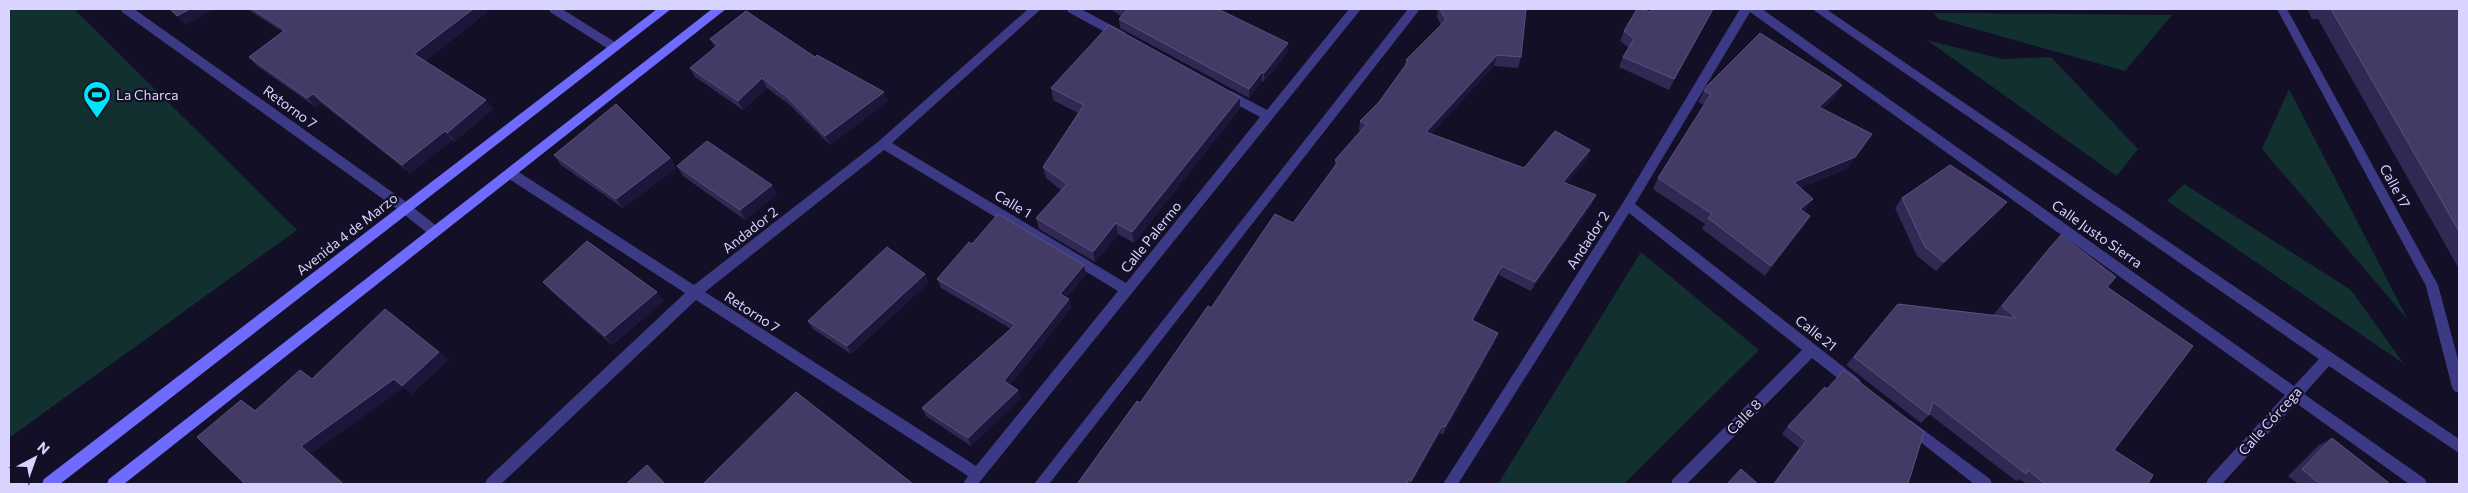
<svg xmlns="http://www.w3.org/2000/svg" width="2468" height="493" viewBox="0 0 2468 493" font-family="Commissioner,sans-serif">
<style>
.green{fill:#12302f}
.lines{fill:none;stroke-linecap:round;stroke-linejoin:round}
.minor{fill:#3d3a85;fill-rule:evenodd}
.secondary{fill:#6f6bff;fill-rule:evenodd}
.wall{fill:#312854}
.shaded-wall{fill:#1d163a}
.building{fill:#433a66;stroke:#5a527e}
.labels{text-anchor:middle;stroke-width:4.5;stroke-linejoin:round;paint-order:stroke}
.poi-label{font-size:14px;fill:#d9d4ff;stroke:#130f26;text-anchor:start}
.street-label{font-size:14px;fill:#d9d4ff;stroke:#130f26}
</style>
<rect width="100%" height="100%" fill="#130f26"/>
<g class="green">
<path d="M9,9H74L297,230L9,438Z"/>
<path d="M1933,13L2172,15L2125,71L1939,19Z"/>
<path d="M1927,40L2002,59L2051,57L2138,149L2117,176Z"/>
<path d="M2289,89L2408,320L2262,149Z"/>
<path d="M2184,184L2351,290L2404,364L2167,201Z"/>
<path d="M1641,252L1759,350L1624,484H1498Z"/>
</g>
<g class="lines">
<g class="minor">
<path d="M121,9H134L409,204L439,228L441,232L439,236H431L401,212L122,12Z"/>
<path d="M549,9H562L618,44L620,47L618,50H610L550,12Z"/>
<path d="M1028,9H1041L892,143L1126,283L1260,117L1223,97L1221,94L1223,91H1231L1267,110L1349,9H1361L978,484H963L968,476L696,300L501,484H485L487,479L685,293L506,177L504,173L506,169H514L694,285L879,141ZM884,150L1118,291L976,466L705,292Z"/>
<path d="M1067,9H1081L1126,33L1128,36L1122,40L1118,39L1068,12Z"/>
<path d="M1408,9H1420L1049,484H1034Z"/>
<path d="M1740,9H1762L2294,386L2319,359L1812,9H1826L2459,439V453L2329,366L2304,394L2425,479L2427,484H2409L2296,403L2222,484H2206L2208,479L2285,395L1750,12L1635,204L1859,379L1861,383L1859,387L1854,389L1849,387L1812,358L1687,484H1671L1673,479L1802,350L1629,213L1458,484H1443L1624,201Z"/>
<path d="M2277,9H2287L2438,285L2459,363V393L2454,391L2452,387L2426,286Z"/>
<path d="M1910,420L1990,479L1992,484H1974L1905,430L1903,426L1905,422Z"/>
</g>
<g class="secondary">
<path d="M657,9H671L60,484H42L44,479Z"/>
<path d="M712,9H726L124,484H107L109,479Z"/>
</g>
</g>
<g class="wall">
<path d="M247,9H485L487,12L425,61L493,109L455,141L452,140L410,173L321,103L316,107L257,66L249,57L283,32Z"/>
<path d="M1110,9H1218L1288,52L1264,82L1262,81L1249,98L1120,28L1119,19L1121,16Z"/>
<path d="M1438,9H1527L1526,11L1521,57L1518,68L1494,66L1431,134L1524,168L1590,150L1587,159L1566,184L1592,204L1531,291L1499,275L1473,321L1495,342L1443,435L1440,433L1411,484H1077L1140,403L1211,308L1293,223L1335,167V160L1360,131H1359L1360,121L1379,102L1404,67L1406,60L1441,25L1437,17Z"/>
<path d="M1713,9L1669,90L1619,67L1623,57L1629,48L1620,41L1624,31L1650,12Z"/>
<path d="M2307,9H2459V269L2318,19H2312Z"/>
<path d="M710,39L815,57L888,101L830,145L791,106L767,88L743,110L695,77L690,68L715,48Z"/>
<path d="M1842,85L1835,96L1822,109L1872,134L1848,168L1800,188L1806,209L1803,211V227L1765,276L1702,229L1705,224L1653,189L1658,178L1704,105L1698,102L1704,91Z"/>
<path d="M1051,88L1240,108L1134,243L1118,234L1095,262L1039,229L1036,218L1061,190L1046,178L1043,167L1078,113L1053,100Z"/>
<path d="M554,155L670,158L676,168L623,208L561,165Z"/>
<path d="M677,166L772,185L777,194L745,220L683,176Z"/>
<path d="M1902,198L1998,212L1936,271L1917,256L1895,208Z"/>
<path d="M2061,235L2107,287L2114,450L2148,484H2026L2020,479L2016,481L1929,414V415L1921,423L1846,365L1898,304L1993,315L2052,244Z"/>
<path d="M972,244L1086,274L1066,298L1069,299L1071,308L1010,385L1021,398L971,446L926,416L922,408L1011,329L941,288L937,279Z"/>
<path d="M925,274L928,283L851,354L813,329L808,321Z"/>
<path d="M543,282L664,301L612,345L551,291Z"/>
<path d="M1844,370L1908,484H1773L1799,448L1782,434L1788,426L1827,389Z"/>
<path d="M2332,438L2388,484H2298L2288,476L2319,445Z"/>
</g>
<g class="shaded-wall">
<path d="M190,9H214L186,25L177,16Z"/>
<path d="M473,9H485L487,12L422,63L414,54Z"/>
<path d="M1713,9L1710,15L1669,90L1674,79Z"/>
<path d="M1288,43V52L1264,82V73Z"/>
<path d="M1497,55L1494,66L1424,142L1426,132Z"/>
<path d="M1262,72V81L1249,98V89Z"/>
<path d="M762,78L767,88L743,110L738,101Z"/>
<path d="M1842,85L1835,96L1812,119L1819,107Z"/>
<path d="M884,92L888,101L830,145L825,136Z"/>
<path d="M313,94L321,103L316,107L307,98Z"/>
<path d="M1240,97V108L1134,243L1132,232Z"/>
<path d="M486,100L493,109L455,141L447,133Z"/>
<path d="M445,131L452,140L410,173L402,165Z"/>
<path d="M1872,134L1848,168L1788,193L1794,182Z"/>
<path d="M1590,150L1587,159L1559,192L1563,182Z"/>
<path d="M670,158L676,168L623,208L616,199Z"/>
<path d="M772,185L777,194L745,220L740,210Z"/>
<path d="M1596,195L1592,204L1531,291L1535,282Z"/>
<path d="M1813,199L1806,209L1793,220L1800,209Z"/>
<path d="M2007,202L1998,212L1936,271L1944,262Z"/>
<path d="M1810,216L1803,227L1765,276L1771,266Z"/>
<path d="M1116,223L1118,234L1095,262L1093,252Z"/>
<path d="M1084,265L1086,274L1062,303L1060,294Z"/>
<path d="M1502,266L1499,275L1469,328L1472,320Z"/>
<path d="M925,274L928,283L851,354L847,346Z"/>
<path d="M657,292L664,301L612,345L605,336Z"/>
<path d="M1069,299L1071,308L1007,389L1004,381Z"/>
<path d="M1498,333L1495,342L1443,435L1445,427Z"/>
<path d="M439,352L449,360L412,394L404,388L312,453L346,484H343L301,446L394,379Z"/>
<path d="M1018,390L1021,398L971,446L968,438Z"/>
<path d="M241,400L253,408L266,419L255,411Z"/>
<path d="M1442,426L1440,433L1411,484H1410L1411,481Z"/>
</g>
<g class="building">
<path d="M170,9H190L177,16Z"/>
<path d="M252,9H473L414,54L486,100L447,133L445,131L402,165L313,94L307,98L249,57L285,30Z"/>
<path d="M1125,9H1218L1288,43L1264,73L1262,72L1249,89L1119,19L1127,10Z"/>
<path d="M1440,9H1526L1521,57L1497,55L1426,132L1524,168L1555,131L1590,150L1563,182L1596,195L1535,282L1502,266L1472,320L1498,333L1445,427L1442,426L1411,481L1409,479L1406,484H1077L1137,401L1140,403L1208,306L1211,308L1275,214L1293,223L1338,162L1335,160L1367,124L1360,121L1379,102L1408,62L1406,60L1446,20Z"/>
<path d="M1637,9H1641L1650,12L1652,9H1713L1674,79L1623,57L1634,39L1624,31Z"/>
<path d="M2331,9H2459V231Z"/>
<path d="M746,11L815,57L817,55L884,92L825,136L787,97L762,78L738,101L690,68L718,45L710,39Z"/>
<path d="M1109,25L1240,97L1132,232L1116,223L1093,252L1036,218L1067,184L1043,167L1084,105L1051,88Z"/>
<path d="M1760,33L1842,85L1819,107L1872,134L1855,157L1794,182L1813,199L1800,209L1810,216L1771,266L1708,218L1712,214L1658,178L1711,94L1704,91L1707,86Z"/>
<path d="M616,104L670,158L616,199L554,155Z"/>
<path d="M707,141L772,185L740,210L677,166Z"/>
<path d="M1950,165L2007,202L1944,262L1925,247L1902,198Z"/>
<path d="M998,214L1084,265L1060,294L1069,299L1004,381L1018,390L968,438L922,408L1015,325L937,279L969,242L972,244Z"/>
<path d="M2061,235L2116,277L2107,287L2193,346L2114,450L2153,475L2148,484H2045L2028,470L2026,474L1933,402L1929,415L1854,357L1898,304L2016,318L2002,306Z"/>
<path d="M587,241L657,292L605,336L543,282Z"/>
<path d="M887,247L925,274L847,346L808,321Z"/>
<path d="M385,309L439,352L402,386L394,379L301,446L343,484H245L197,437L241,400L255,411L300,370L312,379Z"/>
<path d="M1844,370L1924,432L1908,484H1774L1806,441L1788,426L1825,387L1827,389Z"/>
<path d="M796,392L913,484H703Z"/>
<path d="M2332,438L2389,483L2388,484H2320L2302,469Z"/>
<path d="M647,465L665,484H626Z"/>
<path d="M1741,469L1758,484H1727Z"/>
</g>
<defs>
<symbol id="stadium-pin" viewBox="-11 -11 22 30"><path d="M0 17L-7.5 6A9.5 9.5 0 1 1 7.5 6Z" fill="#00e5ff" stroke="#130f26"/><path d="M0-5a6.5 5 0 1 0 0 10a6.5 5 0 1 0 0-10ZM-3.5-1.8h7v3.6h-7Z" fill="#111"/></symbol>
</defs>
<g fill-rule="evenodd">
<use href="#stadium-pin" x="81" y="79" width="32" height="43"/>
</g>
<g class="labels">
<g class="poi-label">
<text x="116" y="100">La Charca</text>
</g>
<g class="street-label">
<text transform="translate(290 107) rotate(36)" y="5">Retorno 7</text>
<text transform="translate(2395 186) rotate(61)" y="5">Calle 17</text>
<text transform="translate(1013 204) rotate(31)" y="5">Calle 1</text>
<text transform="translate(750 230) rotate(-38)" y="5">Andador 2</text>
<text transform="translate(347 234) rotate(-38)" y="5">Avenida 4 de Marzo</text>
<text transform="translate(2097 234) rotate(35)" y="5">Calle Justo Sierra</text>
<text transform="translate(1151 237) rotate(-51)" y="5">Calle Palermo</text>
<text transform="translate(1588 240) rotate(-57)" y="5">Andador 2</text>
<text transform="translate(752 312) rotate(33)" y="5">Retorno 7</text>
<text transform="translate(1816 333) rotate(38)" y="5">Calle 21</text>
<text transform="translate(1744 417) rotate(-46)" y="5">Calle 8</text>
<text transform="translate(2270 421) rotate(-48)" y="5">Calle Córcega</text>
</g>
</g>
<rect width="2468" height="493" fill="none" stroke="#d9d4ff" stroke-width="20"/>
<g transform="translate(35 458) rotate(41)" stroke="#130f26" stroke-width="4" paint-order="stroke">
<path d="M0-4L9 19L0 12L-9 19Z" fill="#d9d4ff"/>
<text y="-8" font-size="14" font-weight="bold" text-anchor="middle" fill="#d9d4ff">N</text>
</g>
</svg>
